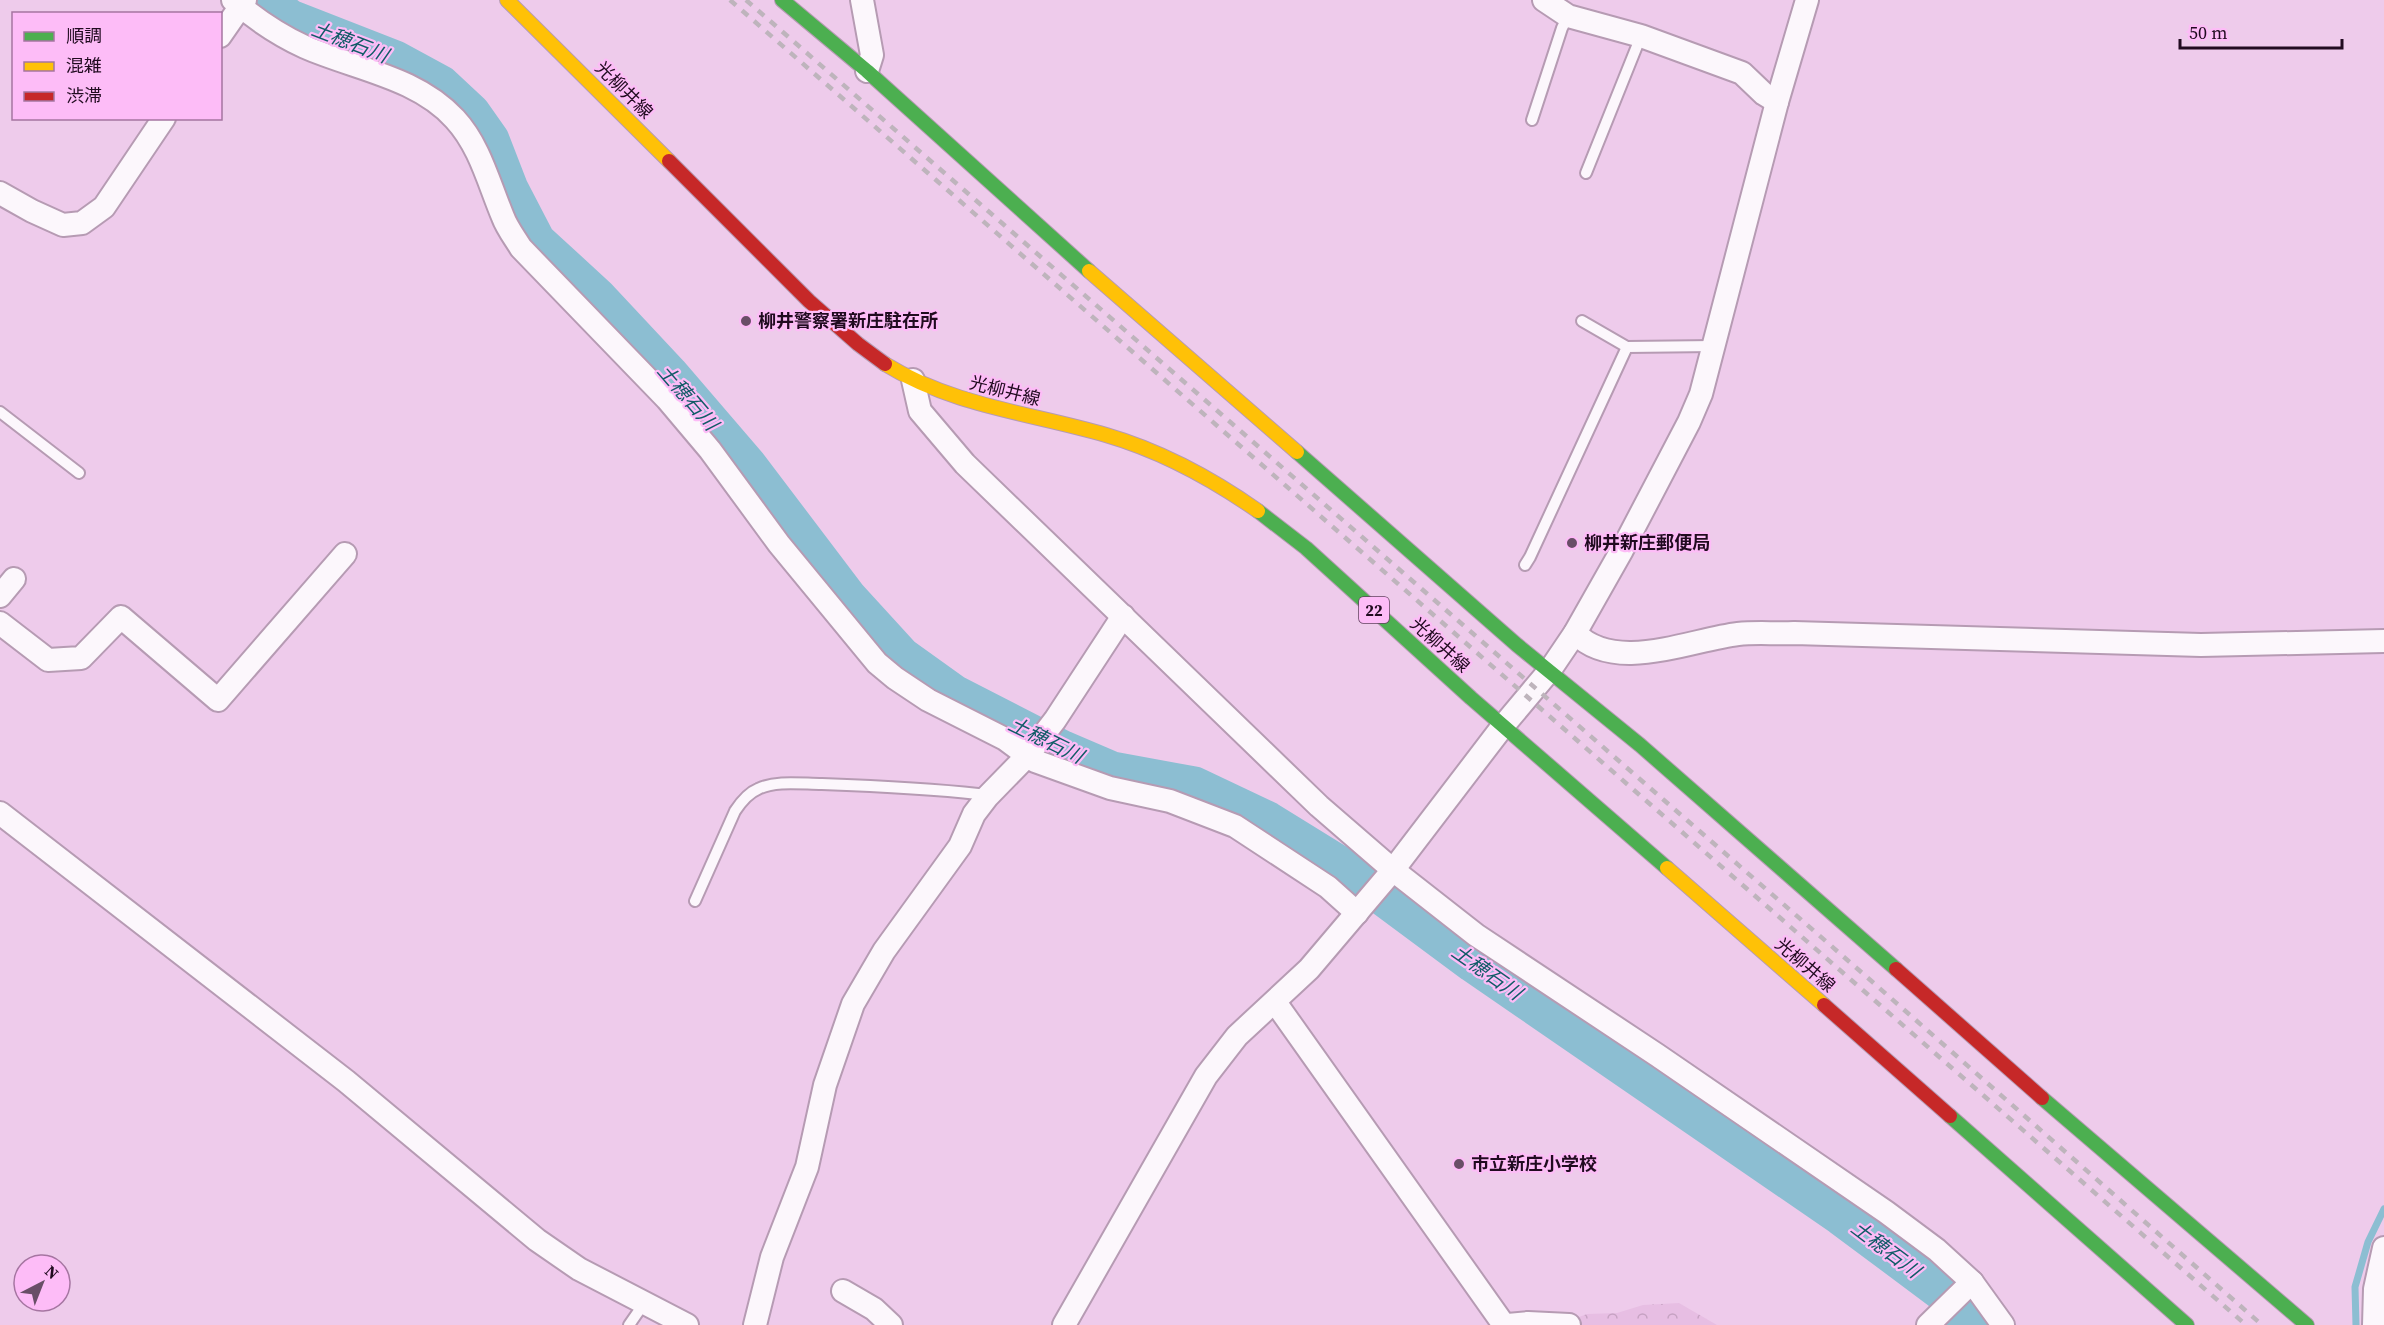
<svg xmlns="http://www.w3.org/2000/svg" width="2384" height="1325" viewBox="0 0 2384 1325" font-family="'Source Serif 4','Noto Sans JP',serif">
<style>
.forest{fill:url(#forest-crowns)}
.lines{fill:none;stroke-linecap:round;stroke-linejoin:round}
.stream{stroke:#8cbed2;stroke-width:7}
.river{stroke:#8cbed2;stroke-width:39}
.lane-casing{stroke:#b69bb3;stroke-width:14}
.street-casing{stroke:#b69bb3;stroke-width:26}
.fast-casing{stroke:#b69bb3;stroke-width:16}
.slow-casing{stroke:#b69bb3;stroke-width:16}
.jam-casing{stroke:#b69bb3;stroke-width:16}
.lane{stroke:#fcf7fc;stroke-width:10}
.street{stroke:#fcf7fc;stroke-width:22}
.fast{stroke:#4caf50;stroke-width:14}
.slow{stroke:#ffc107;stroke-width:14}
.jam{stroke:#c62828;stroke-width:14}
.rail{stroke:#beb4bc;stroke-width:4.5;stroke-dasharray:8 8;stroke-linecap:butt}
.poi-dot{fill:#694e67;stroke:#fdbcf7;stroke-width:2}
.labels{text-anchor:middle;stroke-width:4.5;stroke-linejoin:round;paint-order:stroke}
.shield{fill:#fdbcf7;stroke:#634060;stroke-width:1.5}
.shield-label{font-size:16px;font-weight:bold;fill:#210b20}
.street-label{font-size:18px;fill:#210b20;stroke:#fdbcf7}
.poi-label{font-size:18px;font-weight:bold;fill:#210b20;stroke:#fdbcf7;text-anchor:start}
.water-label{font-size:20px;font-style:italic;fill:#115c67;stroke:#fdbcf7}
</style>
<defs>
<pattern id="forest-crowns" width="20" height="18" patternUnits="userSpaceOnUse" patternTransform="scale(1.5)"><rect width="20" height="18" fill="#e7bee3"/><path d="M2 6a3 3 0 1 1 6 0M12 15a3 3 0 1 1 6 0" fill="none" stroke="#c6a2c2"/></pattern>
</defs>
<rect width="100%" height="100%" fill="#eecbeb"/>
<path class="forest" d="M1679,1303L1717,1325H1575L1571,1320L1587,1314L1617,1313L1643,1305Z"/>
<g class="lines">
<path class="stream" d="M2356,1325L2355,1287L2368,1242L2384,1209"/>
<path class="river" d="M265,0L290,19L395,60L441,85L471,113L490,140L509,189L536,241L597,297L669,374L748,466L848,598L901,656L954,694L1063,750L1112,771L1194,786L1268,821L1349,871L1473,963L1841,1216L1943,1292L1969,1325"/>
<defs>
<g id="lane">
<path d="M1532,120L1562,28L1568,16"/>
<path d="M1586,173L1641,36"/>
<path d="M1582,321L1627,347"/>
<path d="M0,412L79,473"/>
<path d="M1525,565L1530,557L1627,347L1714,346"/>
<path d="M695,901L735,811C741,802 748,793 758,789C776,780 802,784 822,784C874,786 925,788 978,794L987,797"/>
<path d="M629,1325L645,1302"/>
</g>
<g id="street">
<path d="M233,0C254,18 279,35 305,47C355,69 417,77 455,119C480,146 489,184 503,217C507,228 515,238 521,248L667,399L710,450L779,544L877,663L895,678L928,700L1005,739L1035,761L1110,788L1170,801L1235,826L1328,887L1357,913"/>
<path d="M862,0L872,55L867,71"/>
<path d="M1544,0L1568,16L1641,36L1742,73L1764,94L1777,102"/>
<path d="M220,36L245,0"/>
<path d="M0,193L32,211L63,225L82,223L104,207L164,118"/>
<path d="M913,380L920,411L965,464L1319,806L1393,870L1476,935L1657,1055L1886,1212L1937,1250L1972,1282L2003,1325"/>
<path d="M0,596L14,579"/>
<path d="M0,623L48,660L81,658L121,617L218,700L345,554"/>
<path d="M1575,633C1615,674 1689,640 1738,634C1757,632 1776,634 1794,633L2201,645L2384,641"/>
<path d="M0,813L346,1081L537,1240L579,1269L687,1325"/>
<path d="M1275,1002L1504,1325"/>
<path d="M843,1291L874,1309L891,1325"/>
<path d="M755,1325L772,1257L807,1167L825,1085L853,1004L884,951L960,846L974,814L987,797L1028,755L1055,720L1123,616"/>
<path d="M1064,1325L1206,1076L1237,1036L1309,969L1393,870L1503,726L1550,670L1575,633L1622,550L1689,422L1701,394L1777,102L1807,0"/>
<path d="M1508,1325L1528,1323L1569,1325"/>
<path d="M1928,1325L1972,1282"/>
<path d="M2374,1325L2375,1289L2384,1248"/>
</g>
<g id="fast">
<path d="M782,0L867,71L1089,271"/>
<path d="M1297,452L1517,645L1640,745L1896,969"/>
<path d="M1258,511L1306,548L1471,698L1667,868"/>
<path d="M2042,1098L2307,1325"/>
<path d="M1950,1116L2187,1325"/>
</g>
<g id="slow">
<path d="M507,0L669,161"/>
<path d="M1089,271L1297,452"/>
<path d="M885,364C953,406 1031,413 1106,435C1161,451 1211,478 1258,511"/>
<path d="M1667,868L1824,1005"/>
</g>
<g id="jam">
<path d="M669,161L809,301L858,344L885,364"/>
<path d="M1896,969L2042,1098"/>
<path d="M1824,1005L1950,1116"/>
</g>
</defs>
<use href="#lane" class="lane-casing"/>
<use href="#street" class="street-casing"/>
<use href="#fast" class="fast-casing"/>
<use href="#slow" class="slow-casing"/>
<use href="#jam" class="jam-casing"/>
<use href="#lane" class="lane"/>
<use href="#street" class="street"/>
<use href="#fast" class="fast"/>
<use href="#slow" class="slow"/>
<use href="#jam" class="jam"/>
<g class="rail">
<path d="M730,0L2246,1325"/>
<path d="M746,0L1860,971L2262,1325"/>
</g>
</g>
<g class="poi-dot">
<circle cx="746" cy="321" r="6"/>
<circle cx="1572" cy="543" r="6"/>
<circle cx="1459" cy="1164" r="6"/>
</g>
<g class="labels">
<rect class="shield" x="1359" y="597" width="30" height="26" rx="4.5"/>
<g class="shield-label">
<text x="1374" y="616">22</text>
</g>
<g class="street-label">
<text transform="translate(624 90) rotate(45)" y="6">光柳井線</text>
<text transform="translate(1005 391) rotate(14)" y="6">光柳井線</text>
<text transform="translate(1440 645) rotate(42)" y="6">光柳井線</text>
<text transform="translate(1805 965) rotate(41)" y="6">光柳井線</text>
</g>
<g class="poi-label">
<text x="758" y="327">柳井警察署新庄駐在所</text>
<text x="1584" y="549">柳井新庄郵便局</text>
<text x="1471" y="1170">市立新庄小学校</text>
</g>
<g class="water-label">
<text transform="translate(350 42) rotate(21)" y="7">土穂石川</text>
<text transform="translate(688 397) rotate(49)" y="7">土穂石川</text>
<text transform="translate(1046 740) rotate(26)" y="7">土穂石川</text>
<text transform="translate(1487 972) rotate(35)" y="7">土穂石川</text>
<text transform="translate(1886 1249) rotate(37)" y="7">土穂石川</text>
</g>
</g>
<rect x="12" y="12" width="210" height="108" fill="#fdbcf7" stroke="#a575a1" stroke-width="1.5"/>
<rect x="24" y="32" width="30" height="9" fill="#4caf50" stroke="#a575a1" stroke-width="1.5"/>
<text x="66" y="42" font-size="18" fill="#210b20">順調</text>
<rect x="24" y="62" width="30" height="9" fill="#ffc107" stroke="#a575a1" stroke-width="1.5"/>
<text x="66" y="72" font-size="18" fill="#210b20">混雑</text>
<rect x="24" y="92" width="30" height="9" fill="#c62828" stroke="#a575a1" stroke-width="1.5"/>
<text x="66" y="102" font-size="18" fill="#210b20">渋滞</text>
<g transform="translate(42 1283) rotate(42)"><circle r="28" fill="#fdbcf7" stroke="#a575a1" stroke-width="1.5"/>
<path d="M0-4.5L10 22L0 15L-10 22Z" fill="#694e67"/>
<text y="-9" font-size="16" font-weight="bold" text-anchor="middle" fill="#210b20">N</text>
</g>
<path d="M2180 39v9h162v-9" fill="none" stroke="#210b20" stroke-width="3"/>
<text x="2189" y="39" font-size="18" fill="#210b20" stroke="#fdbcf7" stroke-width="4.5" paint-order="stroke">50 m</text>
</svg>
